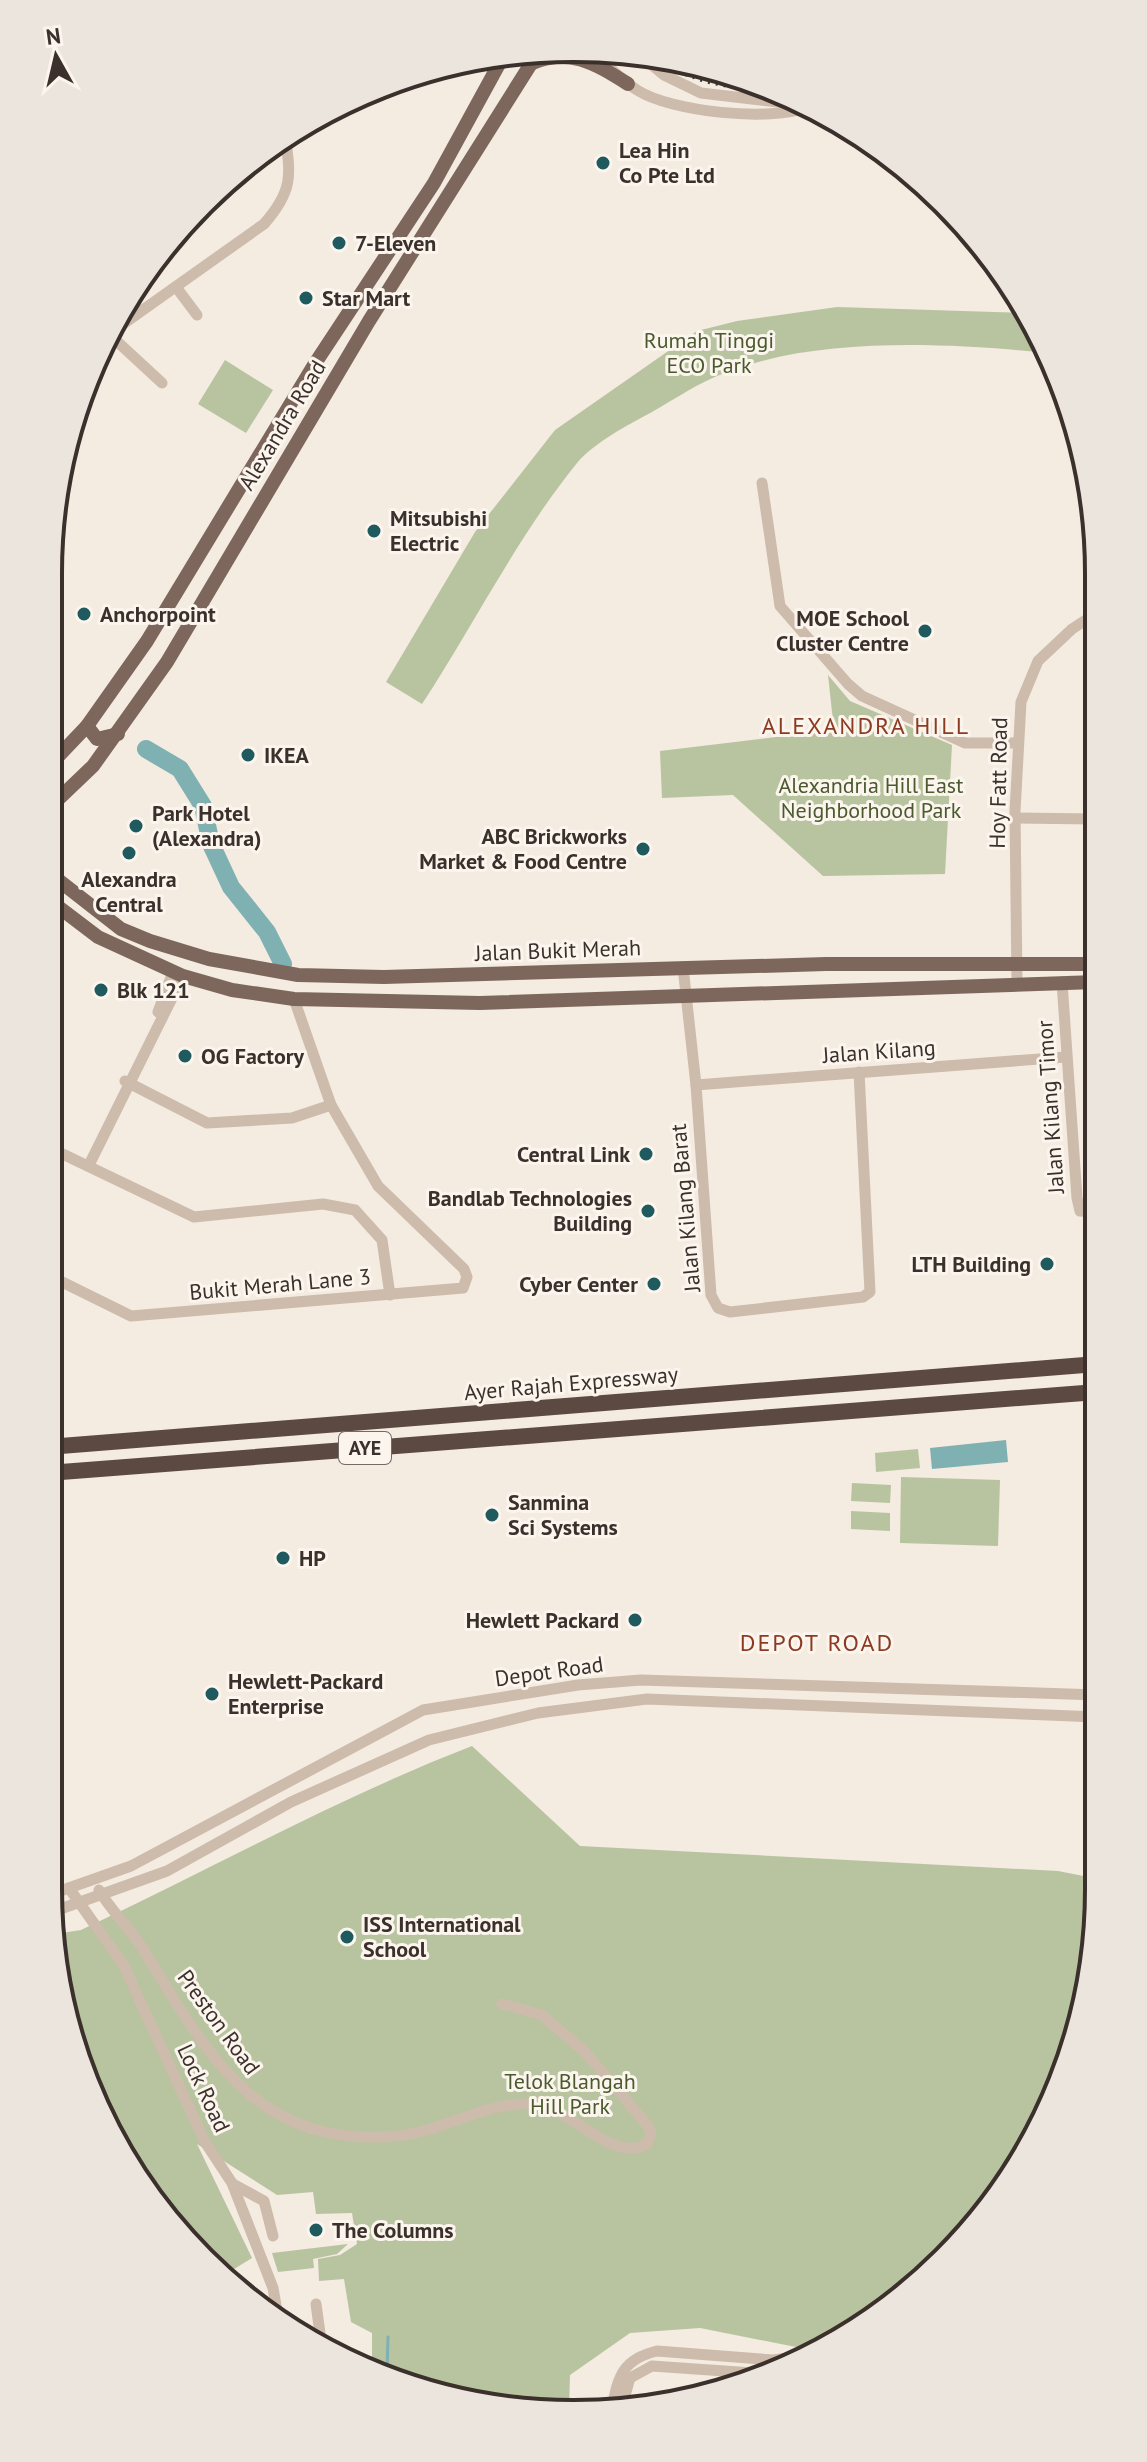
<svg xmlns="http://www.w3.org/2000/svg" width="1147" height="2462" viewBox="0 0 1147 2462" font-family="'PT Sans',sans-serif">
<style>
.green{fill:#b8c4a0}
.water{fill:#7fb0b2}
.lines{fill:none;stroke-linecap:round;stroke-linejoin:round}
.stream{stroke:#7fb0b2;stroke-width:3}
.river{stroke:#7fb0b2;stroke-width:18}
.minor{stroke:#cdbbac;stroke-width:11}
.major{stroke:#7d675c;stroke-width:14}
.highway{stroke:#5c4a42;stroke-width:16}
.rail{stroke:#3b302b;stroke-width:3;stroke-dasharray:2 6;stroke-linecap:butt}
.poi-dot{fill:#1f5a5e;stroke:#fbf5ee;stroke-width:3}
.labels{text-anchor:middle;stroke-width:6;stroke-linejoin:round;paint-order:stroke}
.shield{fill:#fbf5ee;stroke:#756b66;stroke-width:2}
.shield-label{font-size:20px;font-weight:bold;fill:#3b302b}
.poi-label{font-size:22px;font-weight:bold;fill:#3b302b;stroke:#fbf5ee;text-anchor:start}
.park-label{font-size:22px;fill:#4a5a2e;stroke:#fbf5ee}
.street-label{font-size:22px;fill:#3b302b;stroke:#fbf5ee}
.neighbourhood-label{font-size:24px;letter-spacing:2px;fill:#8c3b22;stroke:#fbf5ee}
.rim{fill:none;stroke:#3b302b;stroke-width:4}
</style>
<rect width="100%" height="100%" fill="#f4ebe1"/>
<g class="green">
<path d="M837,307L1025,313L1048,353C949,343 815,336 722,374C698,383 675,399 652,412C628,425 595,442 577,463C517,537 474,625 422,704L386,682L475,532L555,430L697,331L737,321Z"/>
<path d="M225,360L273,390L246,433L198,404Z"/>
<path d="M828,675L850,701L952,745L945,874L823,876L733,795L662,798L660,751L834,730Z"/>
<path d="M918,1449L920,1468L876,1472L875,1453Z"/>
<path d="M901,1477L1000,1480L998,1546L900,1543Z"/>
<path d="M852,1483L891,1485L890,1503L851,1501Z"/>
<path d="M851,1511L890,1513V1531L851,1529Z"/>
<path d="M472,1746L580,1846L1058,1871L1099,1879L1089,1991L1059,2089L968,2235L836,2344L816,2351L700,2328L630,2333L570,2375L569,2407L471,2404L372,2367V2333L351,2322L344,2279L319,2281L318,2259L340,2255L357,2244L352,2213L316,2214L313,2192L277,2195L197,2144L252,2258L226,2274L178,2235L118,2151L76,2058L55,1934L81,1930C214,1868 335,1799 472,1746Z"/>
<path d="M348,2244L337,2254L313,2259L314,2268L278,2272L272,2253Z"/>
</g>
<path class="water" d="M1006,1440L1008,1462L932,1469L930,1448Z"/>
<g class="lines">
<path class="stream" d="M387,2372L388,2337"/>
<path class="river" d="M146,749L180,769L203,806L211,844L231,887L267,932L283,964"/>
<g class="minor">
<path d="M590,50C605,63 620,79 637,90C671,112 771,122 808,107"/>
<path d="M640,55L664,75L701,93L804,105"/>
<path d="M176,287L197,315"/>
<path d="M109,334L264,224C293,191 291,176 285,135"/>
<path d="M109,334L162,383"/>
<path d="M762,483L780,606L848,684L862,696L965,743H1018"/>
<path d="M1015,818L1095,819"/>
<path d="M683,967L696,1085L711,1295L718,1308L730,1312L863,1297L870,1292L859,1072"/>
<path d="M1062,982L1077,1198L1080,1211L1097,1212"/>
<path d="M1017,984L1015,811L1021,702L1038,661L1072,629L1095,614"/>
<path d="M158,1012L173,972"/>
<path d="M125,1081L207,1123L292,1118L331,1105"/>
<path d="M696,1085L1066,1057"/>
<path d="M48,1147L194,1217L323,1204L355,1210L382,1240L390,1295"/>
<path d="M89,1165L183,976"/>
<path d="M48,1275L131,1316L463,1288L467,1277L464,1269L378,1186L331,1105L294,999"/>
<path d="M69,1888L124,1966L205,2142L232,2183L273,2288L278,2317"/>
<path d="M99,1890C111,1911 130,1928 143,1949C208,2054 254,2148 397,2136C444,2132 490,2098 538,2105C572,2110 615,2164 647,2144L651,2133L648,2126L585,2052L542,2015L502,2004"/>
<path d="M49,1895L131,1866L423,1710L578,1685L641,1680L1098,1695"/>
<path d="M52,1912L167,1871L291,1802L429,1740L538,1713L647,1699L1098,1717"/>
<path d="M233,2184L264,2201L273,2236"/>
<path d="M316,2304L322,2348"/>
<path d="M612,2408C618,2376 623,2359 657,2351L773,2360L812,2355"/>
<path d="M621,2409L630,2378L652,2366L768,2374"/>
</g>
<g class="major">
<path d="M530,64C568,46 596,64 628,84"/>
<path d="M87,726L97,739L118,734"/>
<path d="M48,767L87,726L147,641L314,365L434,183L504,55"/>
<path d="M48,809L93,766L167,662L369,321L539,51"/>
<path d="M48,872L121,929L150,941L209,959L298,975L384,977L826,964H1096"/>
<path d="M48,899L98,937L183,976L232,990L294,999L480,1003L1096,982"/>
</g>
<g class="highway">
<path d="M48,1447L1097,1364"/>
<path d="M48,1473L1097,1392"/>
</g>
<path class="rail" d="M625,53L706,82L795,100"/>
</g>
<g class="poi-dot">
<circle cx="603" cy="163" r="8"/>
<circle cx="339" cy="243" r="8"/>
<circle cx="306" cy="298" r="8"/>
<circle cx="374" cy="531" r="8"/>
<circle cx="84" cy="614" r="8"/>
<circle cx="925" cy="631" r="8"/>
<circle cx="248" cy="755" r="8"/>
<circle cx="136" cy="826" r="8"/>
<circle cx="643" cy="849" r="8"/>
<circle cx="129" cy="853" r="8"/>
<circle cx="101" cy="990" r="8"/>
<circle cx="185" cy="1056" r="8"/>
<circle cx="646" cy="1154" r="8"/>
<circle cx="648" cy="1211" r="8"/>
<circle cx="1047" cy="1264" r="8"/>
<circle cx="654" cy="1284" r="8"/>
<circle cx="492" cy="1515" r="8"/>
<circle cx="283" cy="1558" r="8"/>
<circle cx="635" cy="1620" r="8"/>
<circle cx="212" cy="1694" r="8"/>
<circle cx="347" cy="1937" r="8"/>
<circle cx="316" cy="2230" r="8"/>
</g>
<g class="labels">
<rect class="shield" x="339" y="1432" width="52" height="32" rx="6"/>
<g class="shield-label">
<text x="365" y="1455">AYE</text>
</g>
<g class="poi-label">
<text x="619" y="158">Lea Hin<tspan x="619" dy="25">Co Pte Ltd</tspan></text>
<text x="355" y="251">7-Eleven</text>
<text x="322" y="306">Star Mart</text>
<text x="390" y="526">Mitsubishi<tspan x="390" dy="25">Electric</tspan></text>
<text x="100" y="622">Anchorpoint</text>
<text x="909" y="626" text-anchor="end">MOE School<tspan x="909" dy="25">Cluster Centre</tspan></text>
<text x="264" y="763">IKEA</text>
<text x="152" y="821">Park Hotel<tspan x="152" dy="25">(Alexandra)</tspan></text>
<text x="627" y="844" text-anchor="end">ABC Brickworks<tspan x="627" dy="25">Market &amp; Food Centre</tspan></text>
<text x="129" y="887" text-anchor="middle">Alexandra<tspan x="129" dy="25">Central</tspan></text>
<text x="117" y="998">Blk 121</text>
<text x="201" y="1064">OG Factory</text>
<text x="630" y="1162" text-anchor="end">Central Link</text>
<text x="632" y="1206" text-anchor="end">Bandlab Technologies<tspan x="632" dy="25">Building</tspan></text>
<text x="1031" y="1272" text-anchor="end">LTH Building</text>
<text x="638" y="1292" text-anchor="end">Cyber Center</text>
<text x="508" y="1510">Sanmina<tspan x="508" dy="25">Sci Systems</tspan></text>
<text x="299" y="1566">HP</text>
<text x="619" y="1628" text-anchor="end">Hewlett Packard</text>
<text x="228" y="1689">Hewlett-Packard<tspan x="228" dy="25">Enterprise</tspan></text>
<text x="363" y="1932">ISS International<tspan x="363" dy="25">School</tspan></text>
<text x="332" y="2238">The Columns</text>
</g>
<g class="park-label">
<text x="709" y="348">Rumah Tinggi<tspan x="709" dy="25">ECO Park</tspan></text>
<text x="871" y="793">Alexandria Hill East<tspan x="871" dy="25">Neighborhood Park</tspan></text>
<text x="570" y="2089">Telok Blangah<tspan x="570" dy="25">Hill Park</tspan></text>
</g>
<g class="street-label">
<text transform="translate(282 425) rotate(-59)" y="8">Alexandra Road</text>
<text transform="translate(998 783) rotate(-89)" y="8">Hoy Fatt Road</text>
<text transform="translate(558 950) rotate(-2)" y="8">Jalan Bukit Merah</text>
<text transform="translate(879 1051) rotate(-4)" y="8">Jalan Kilang</text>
<text transform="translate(1050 1107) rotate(-94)" y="8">Jalan Kilang Timor</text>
<text transform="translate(685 1208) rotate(-95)" y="8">Jalan Kilang Barat</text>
<text transform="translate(280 1284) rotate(-5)" y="8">Bukit Merah Lane 3</text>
<text transform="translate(571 1383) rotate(-5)" y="8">Ayer Rajah Expressway</text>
<text transform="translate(549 1671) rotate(-8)" y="8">Depot Road</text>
<text transform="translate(219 2022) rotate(54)" y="8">Preston Road</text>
<text transform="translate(204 2088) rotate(65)" y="8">Lock Road</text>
</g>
<g class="neighbourhood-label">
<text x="866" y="734">ALEXANDRA HILL</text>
<text x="817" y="1651">DEPOT ROAD</text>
</g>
</g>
<path d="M0 0H1147V2462H0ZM573 62H574A511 511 0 0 1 1085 573V1889A511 511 0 0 1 574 2400H573A511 511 0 0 1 62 1889V573A511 511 0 0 1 573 62Z" fill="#ece5de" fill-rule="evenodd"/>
<path class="rim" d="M573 62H574A511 511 0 0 1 1085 573V1889A511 511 0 0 1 574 2400H573A511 511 0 0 1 62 1889V573A511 511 0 0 1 573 62Z"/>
<g transform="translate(56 56) rotate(352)" stroke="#fbf5ee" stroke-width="6" paint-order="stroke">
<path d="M0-6L14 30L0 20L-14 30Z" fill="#3b302b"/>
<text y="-12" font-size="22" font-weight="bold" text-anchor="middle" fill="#3b302b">N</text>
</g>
</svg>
